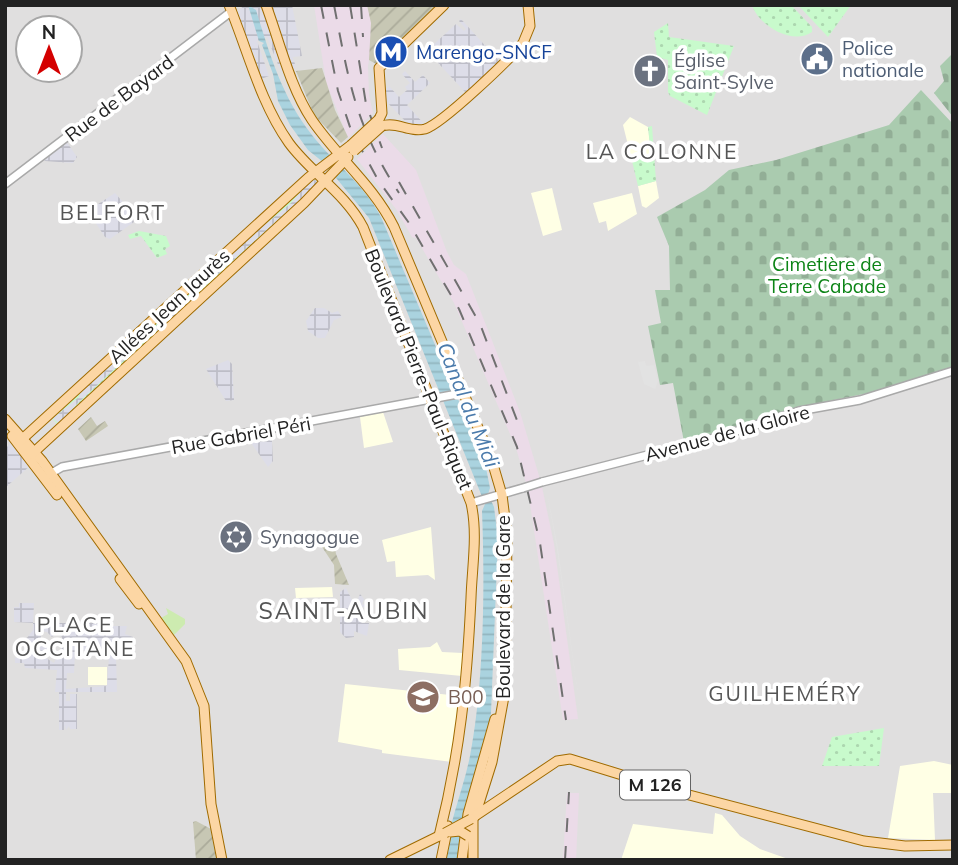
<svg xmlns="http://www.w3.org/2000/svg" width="958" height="865" viewBox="0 0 958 865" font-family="Mulish,sans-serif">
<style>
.residential{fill:#e0dfdf;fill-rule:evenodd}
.industrial{fill:#ebdbe8}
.education{fill:#ffffe5}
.construction{fill:url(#construction-furrows)}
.grass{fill:url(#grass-tufts)}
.cemetery{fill:url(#cemetery-stones)}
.park{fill:url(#park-dots)}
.parking{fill:#e2e2e2}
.plaza{fill:url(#plaza-grid);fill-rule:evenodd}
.water{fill:url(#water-rules)}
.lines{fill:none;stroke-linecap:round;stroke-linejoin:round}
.minor-casing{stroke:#a9a9a9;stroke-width:10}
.major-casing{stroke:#a06b00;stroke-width:11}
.minor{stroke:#fff;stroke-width:7}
.major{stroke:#fcd6a4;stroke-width:9}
.rail{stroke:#707070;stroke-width:2;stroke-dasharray:14 14;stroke-linecap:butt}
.minor-bridge-casing{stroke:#a9a9a9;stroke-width:10;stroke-linecap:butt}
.major-bridge-casing{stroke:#a06b00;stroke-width:11;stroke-linecap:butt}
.minor-bridge{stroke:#fff;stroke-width:7}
.major-bridge{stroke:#fcd6a4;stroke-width:9}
.labels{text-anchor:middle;stroke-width:7;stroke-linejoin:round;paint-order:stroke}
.shield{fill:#fff;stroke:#646464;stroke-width:2}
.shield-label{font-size:18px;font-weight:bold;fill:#222}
.service-label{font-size:19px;fill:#4e5e75;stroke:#fff;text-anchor:start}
.transit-label{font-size:19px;fill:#164399;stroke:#fff;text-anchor:start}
.worship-label{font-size:19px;fill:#5b616d;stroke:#fff;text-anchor:start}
.street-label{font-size:19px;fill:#222;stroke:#fff}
.park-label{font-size:19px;fill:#0c8416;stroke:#fff}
.education-label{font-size:19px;fill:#785e54;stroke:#fff;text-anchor:start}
.neighbourhood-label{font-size:21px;letter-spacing:2px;fill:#555;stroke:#fff}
.water-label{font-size:21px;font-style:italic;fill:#4a7aab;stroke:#fff}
.quarter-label{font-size:23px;letter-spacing:2px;fill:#555;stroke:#fff}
</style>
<defs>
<pattern id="construction-furrows" width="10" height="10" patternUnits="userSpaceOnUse" patternTransform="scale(1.75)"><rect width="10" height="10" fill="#c7c7b4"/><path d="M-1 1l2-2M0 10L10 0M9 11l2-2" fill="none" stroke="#abab9a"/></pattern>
<pattern id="grass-tufts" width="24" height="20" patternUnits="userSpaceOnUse" patternTransform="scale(1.75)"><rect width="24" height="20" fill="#cdebb0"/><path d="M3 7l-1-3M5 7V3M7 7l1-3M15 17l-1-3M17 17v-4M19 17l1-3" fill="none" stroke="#b0c997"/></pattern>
<pattern id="cemetery-stones" width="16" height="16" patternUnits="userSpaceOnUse" patternTransform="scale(1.75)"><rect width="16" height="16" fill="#aacbaf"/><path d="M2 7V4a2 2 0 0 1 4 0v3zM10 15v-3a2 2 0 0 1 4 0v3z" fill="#92ae96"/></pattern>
<pattern id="park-dots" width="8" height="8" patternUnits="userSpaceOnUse" patternTransform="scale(1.75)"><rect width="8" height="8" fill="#c8facc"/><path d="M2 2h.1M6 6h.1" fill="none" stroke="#acd6af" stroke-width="1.8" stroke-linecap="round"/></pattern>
<pattern id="plaza-grid" width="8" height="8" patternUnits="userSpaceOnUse" patternTransform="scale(1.75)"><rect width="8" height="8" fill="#dddde8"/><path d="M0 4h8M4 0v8" fill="none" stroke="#bdbdc7"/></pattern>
<pattern id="water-rules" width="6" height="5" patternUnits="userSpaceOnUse" patternTransform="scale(1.75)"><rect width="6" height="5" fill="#aad3df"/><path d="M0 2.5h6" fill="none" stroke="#92b5bf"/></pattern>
</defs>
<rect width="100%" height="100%" fill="#f2efe9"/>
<path class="residential" d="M5,5H953V860H5ZM28,28H70V70H28Z"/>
<g class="industrial">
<path d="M314,5H379L368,66L369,95L373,113L348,138L326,82Z"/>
<path d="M383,134L416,170L447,252L454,265L466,274L520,412L540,479L526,483L516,448L454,303L416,238L412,237L396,209L357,159Z"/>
<path d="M542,487L554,544L578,719L563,720L528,491Z"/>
<path d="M567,793H579L576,860H563Z"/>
</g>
<g class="education">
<path d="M630,117L648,127L651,155L632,161L623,125Z"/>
<path d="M656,181L659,198L646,208L642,206L638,186Z"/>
<path d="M552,188L562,230L543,236L531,193Z"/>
<path d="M632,193L637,214L608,231L606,221L599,223L593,203Z"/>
<path d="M383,412L393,442L364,448L360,417Z"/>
<path d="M431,527L435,580L428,575L396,577L395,561L387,562L382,540Z"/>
<path d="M332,587L333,597L296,598L295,588Z"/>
<path d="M437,642L442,652L463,653L462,676L399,670L398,649L430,647Z"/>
<rect x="88" y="667" width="19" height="18"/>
<path d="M345,684L460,696L452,762L382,753V750L338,742Z"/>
<path d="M934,761L953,765V793H933L935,840L888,838L900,766Z"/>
<path d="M715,813L722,815L740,836L760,849L791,860H621L633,824L713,834Z"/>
</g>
<g class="construction">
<path d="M367,5H441L378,65L369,60L371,23Z"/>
<path d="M322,68L335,110L348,137L341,143L314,115L296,71Z"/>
<path d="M91,417L97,426L105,421L108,426L86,441L78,429Z"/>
<path d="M333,537L336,554L349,585L335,584L334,565L318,541Z"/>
<path d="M196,821L211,829L219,860H196L193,822Z"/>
</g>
<path class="grass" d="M166,608L185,619V624L174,635L161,618L168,614Z"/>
<g class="cemetery">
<path d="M953,53V117L934,93L944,81L940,66Z"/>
<path d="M921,90L953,124V367L878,391L800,407L684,442L673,383L660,385L648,326L661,323L655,290H670L669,246L657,217L705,190L729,170L776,160L889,125Z"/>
</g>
<g class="park">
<path d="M752,5H791L812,27V32C792,46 758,25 752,5Z"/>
<path d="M798,5H851L828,37Z"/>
<path d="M668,23L669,37L734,46L707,115L670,96L668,92V60L657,57L654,32Z"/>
<path d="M652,126L656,181L638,186L632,161L651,155L648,127Z"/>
<path d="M312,178L318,182L314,189L59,426L51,417Z"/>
<path d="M139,231L166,236L170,246L165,249L167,254L157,258L141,236L130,239L128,235Z"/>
<path d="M884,728L879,766H822L832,737Z"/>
</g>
<g class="parking">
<path d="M645,361L646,366L654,365L658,381L655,389L644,384L638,362Z"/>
<path d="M546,487L558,549L581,715L557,549Z"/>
</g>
<g class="plaza">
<path d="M244,5H264L286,71L281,72L267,37L257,41L269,76L261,79L235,15Z"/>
<path d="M269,5H292L302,56L293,57L296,68L291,69Z"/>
<path d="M461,19L500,62L466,93L427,51L430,49L439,58L443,55L433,45L456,24L464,31L466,29L459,21Z"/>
<path d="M405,71L415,82L423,75L430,83L407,105L425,125H409L384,99V91L389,86L399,97L407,90L405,87L410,83L402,74Z"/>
<path d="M66,141L77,157L73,163L45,161L43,158Z"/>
<path d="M312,178L318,182L312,189L194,296L171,323L152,334L78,403L59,424L53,418L79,397L81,390L161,322L163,314L176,302L186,299L220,266L221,261L229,257L260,225L267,223L291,203Z"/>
<path d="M115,193L128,208L134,222L110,239L105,237L89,213L92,208Z"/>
<path d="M315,308H324L332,313L338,311L342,317L334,320L325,338H318L308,331L306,321Z"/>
<path d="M228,360L232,364L234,400L226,401L206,369Z"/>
<path d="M271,425L273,461L268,467L242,430Z"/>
<path d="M12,442L31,465L5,488V449Z"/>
<path d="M346,588L352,600L358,599L360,594L364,599L362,605L368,602V606L361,607L362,623H369L367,636L354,631V637L346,638L340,632V592Z"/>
<path d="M19,603H34L33,623H112V626H127L125,634L133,637V643L123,646V656H116L117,692H66V701H70V694H77V729H70L69,726L66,730L65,725L64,730H59V692H55L57,670L25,668L24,663H15V658H26L23,643L33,630V623L14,622V607H19ZM41,631L47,632L52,637L57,632L62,637V647L54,663L46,658V652L50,648L41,643ZM86,650L92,651V655L109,656L107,686L66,689L67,673H74L75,652Z"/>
</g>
<path class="water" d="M248,5L256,10C270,55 282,97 312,135C334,163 364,184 381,217L485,463L490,488L488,494L494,507L498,539L491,713L483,755L460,835L459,860H445C448,824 463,791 470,756C484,684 485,585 482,511L485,504L369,218L323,162L308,150L290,125L278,101L273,74L262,45L264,43L259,41Z"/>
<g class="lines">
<defs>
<g id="minor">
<path d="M5,184L232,11"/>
<path d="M50,474L62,467L463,393"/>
<path d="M542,482L718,437L799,411L860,400L953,371"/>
<path d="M471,503L523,488"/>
</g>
<g id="major">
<path d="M229,5C248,51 260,102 289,143C311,173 345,193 363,227L471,503C478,534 472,567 471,598C467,683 460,753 439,836"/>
<path d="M266,5C280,43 290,87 312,120C338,158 373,185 394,227L492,461L502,495L507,535L505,691L492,762L475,816"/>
<path d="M379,119L382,113L379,68L444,5"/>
<path d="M382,126C397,121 409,133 425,129C442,124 509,60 523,43L530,26L528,5"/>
<path d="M5,419L42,461L186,661L204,706L211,804L222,860"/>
<path d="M12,436L57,495"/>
<path d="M19,442L309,177L351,145"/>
<path d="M32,454L304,203L348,157"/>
<path d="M120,579L139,604"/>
<path d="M475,816L557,761L570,759L674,791L864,841L905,846L953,845"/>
<path d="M390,860L443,834"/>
<path d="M441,860L448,826"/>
<path d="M462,860L468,814L495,719"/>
<path d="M473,860V818"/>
</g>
</defs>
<use href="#minor" class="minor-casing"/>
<use href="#major" class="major-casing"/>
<use href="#minor" class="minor"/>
<use href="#major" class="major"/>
<g class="rail">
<path d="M321,5L338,91L351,130L378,180L409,223L459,309L517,447L540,543L566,720"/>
<path d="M334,5C349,82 355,125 399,193"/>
<path d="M350,5L366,104L382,148"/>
<path d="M361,5L363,37"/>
<path d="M399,182L480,324L518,423"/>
<path d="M565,860L569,792"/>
</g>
<defs>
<path id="minor-bridge" d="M523,488L542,482"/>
<g id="major-bridge">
<path d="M351,145L379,119"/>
<path d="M354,151L382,126"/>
<path d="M450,832L460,831L468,836"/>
<path d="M445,833L471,819"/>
</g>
</defs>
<use href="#minor-bridge" class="minor-bridge-casing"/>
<use href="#major-bridge" class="major-bridge-casing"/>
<use href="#minor-bridge" class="minor-bridge"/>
<use href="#major-bridge" class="major-bridge"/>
</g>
<defs>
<symbol id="metro-disc" viewBox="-11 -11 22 22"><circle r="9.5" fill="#1a4fb4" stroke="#fff"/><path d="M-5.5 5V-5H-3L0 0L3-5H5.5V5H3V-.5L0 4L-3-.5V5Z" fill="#fff"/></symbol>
<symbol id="civic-disc" viewBox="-11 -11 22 22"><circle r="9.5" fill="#5c6f8a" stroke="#fff"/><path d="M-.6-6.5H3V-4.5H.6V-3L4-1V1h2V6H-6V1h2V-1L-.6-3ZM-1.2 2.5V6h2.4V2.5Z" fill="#fff"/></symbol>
<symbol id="church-disc" viewBox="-11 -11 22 22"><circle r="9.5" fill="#6b7280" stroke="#fff"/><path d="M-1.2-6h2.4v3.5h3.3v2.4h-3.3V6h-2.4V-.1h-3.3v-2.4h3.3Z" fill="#fff"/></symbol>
<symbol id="synagogue-disc" viewBox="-11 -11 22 22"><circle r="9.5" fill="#6b7280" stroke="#fff"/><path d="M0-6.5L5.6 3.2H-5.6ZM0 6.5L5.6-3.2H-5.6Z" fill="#fff"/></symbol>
<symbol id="university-disc" viewBox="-11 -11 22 22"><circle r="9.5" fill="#8d6e63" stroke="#fff"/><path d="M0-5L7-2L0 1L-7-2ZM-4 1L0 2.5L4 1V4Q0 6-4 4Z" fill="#fff"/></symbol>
</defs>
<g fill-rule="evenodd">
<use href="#metro-disc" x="372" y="33" width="38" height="38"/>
<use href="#civic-disc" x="798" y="40" width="38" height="38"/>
<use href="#church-disc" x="631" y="52" width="38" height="38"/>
<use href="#synagogue-disc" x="217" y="518" width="38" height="38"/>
<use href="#university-disc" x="404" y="678" width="38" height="38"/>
</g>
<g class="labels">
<rect class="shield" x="620" y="770.5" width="70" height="29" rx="5"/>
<g class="shield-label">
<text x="655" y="791">M 126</text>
</g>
<g class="service-label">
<text x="842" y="55">Police<tspan x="842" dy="22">nationale</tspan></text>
</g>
<g class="transit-label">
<text x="416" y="59">Marengo-SNCF</text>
</g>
<g class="worship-label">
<text x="674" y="67">Église<tspan x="674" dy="22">Saint-Sylve</tspan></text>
<text x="260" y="544">Synagogue</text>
</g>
<g class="street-label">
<text transform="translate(119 98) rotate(-37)" y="7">Rue de Bayard</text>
<text transform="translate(169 306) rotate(-43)" y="7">Allées Jean Jaurès</text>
<text transform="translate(419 369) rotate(68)" y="7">Boulevard Pierre-Paul-Riquet</text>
<text transform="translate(727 433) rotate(-15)" y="7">Avenue de la Gloire</text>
<text transform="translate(241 435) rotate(-10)" y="7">Rue Gabriel Péri</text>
<text transform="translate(503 607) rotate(-90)" y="7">Boulevard de la Gare</text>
</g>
<g class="park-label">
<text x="827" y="271">Cimetière de<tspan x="827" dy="22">Terre Cabade</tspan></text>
</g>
<g class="education-label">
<text x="448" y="704">B00</text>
</g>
<g class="neighbourhood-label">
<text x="662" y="159">LA COLONNE</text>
<text x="113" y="220">BELFORT</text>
<text x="75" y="632">PLACE<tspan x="75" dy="24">OCCITANE</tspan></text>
<text x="785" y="701">GUILHEMÉRY</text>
</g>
<g class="water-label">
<text transform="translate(468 405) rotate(68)" y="7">Canal du Midi</text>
</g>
<g class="quarter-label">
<text x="344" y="619">SAINT-AUBIN</text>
</g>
</g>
<rect width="958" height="865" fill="none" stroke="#222222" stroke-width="14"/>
<g transform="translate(49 49)"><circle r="33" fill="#ffffff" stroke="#a7a7a7" stroke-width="2"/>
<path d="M0-5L12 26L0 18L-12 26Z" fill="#d40000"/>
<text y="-10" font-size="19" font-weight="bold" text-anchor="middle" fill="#222222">N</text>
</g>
</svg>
